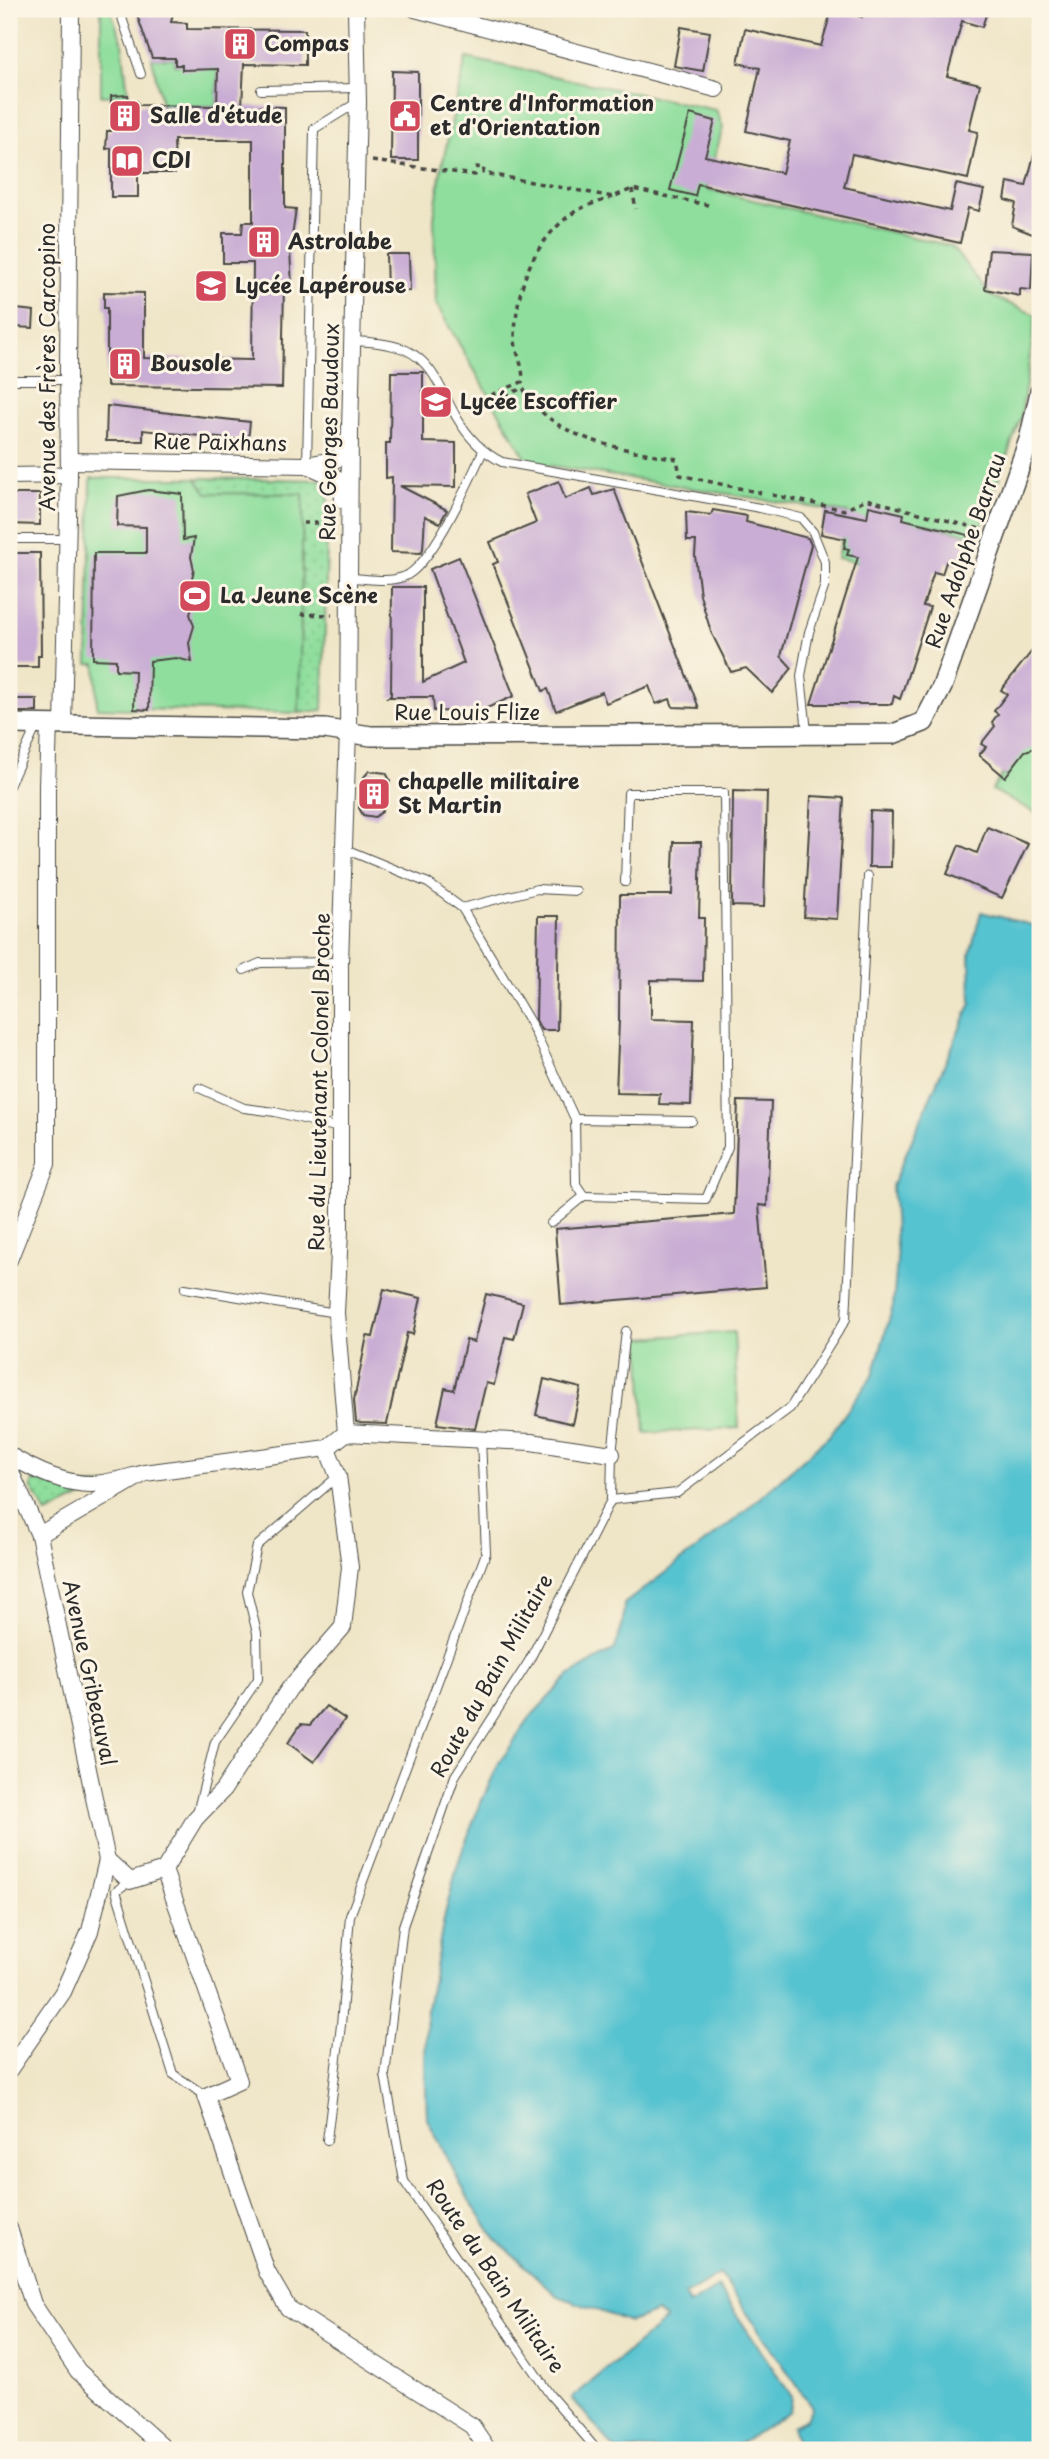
<svg xmlns="http://www.w3.org/2000/svg" width="1049" height="2459" viewBox="0 0 1049 2459" font-family="'Playpen Sans',sans-serif">
<style>
.grass{fill:url(#grass-dots);stroke:#5d8464;stroke-width:2}
.garden{fill:#8fde9d;stroke:#5d8464;stroke-width:2}
.water{fill:#57c3d0;stroke:#41777e;stroke-width:2}
.building{fill:#c9add4}
.lines{fill:none;stroke-linecap:round;stroke-linejoin:round}
.service-casing{stroke:#484742;stroke-width:10}
.minor-casing{stroke:#484742;stroke-width:18}
.tertiary-casing{stroke:#484742;stroke-width:22}
.path{stroke:#484742;stroke-width:3.5;stroke-dasharray:5 5;stroke-linecap:butt}
.service{stroke:#fff;stroke-width:8}
.minor{stroke:#fff;stroke-width:16}
.tertiary{stroke:#fff;stroke-width:19}
.labels{text-anchor:middle;stroke-width:6;stroke-linejoin:round;paint-order:stroke}
.poi-label{font-size:21px;font-weight:bold;fill:#2b2b2b;stroke:#fcf5e5;text-anchor:start}
.street-label{font-size:21px;fill:#2b2b2b;stroke:#fcf5e5}
</style>
<defs>
<pattern id="grass-dots" width="8" height="8" patternUnits="userSpaceOnUse" patternTransform="scale(1.75)"><rect width="8" height="8" fill="#8fde9d"/><path d="M2 2h.1M6 6h.1" fill="none" stroke="#7cbf87" stroke-width="1.8" stroke-linecap="round"/></pattern>
</defs>
<rect width="100%" height="100%" fill="#fcf5e5"/>
<filter id="ink" filterUnits="userSpaceOnUse"><feTurbulence type="fractalNoise" baseFrequency=".0143" numOctaves="2"/><feDisplacementMap in="SourceGraphic" scale="14" xChannelSelector="R" yChannelSelector="G"/><feConvolveMatrix kernelMatrix="1 2 1 2 8 2 1 2 1" color-interpolation-filters="sRGB"/></filter>
<filter id="wash" filterUnits="userSpaceOnUse"><feTurbulence type="fractalNoise" baseFrequency=".00686" numOctaves="4" result="noise"/><feDisplacementMap in="SourceGraphic" scale="28" xChannelSelector="R" yChannelSelector="G"/><feGaussianBlur stdDeviation="1.57" result="paint"/><feColorMatrix in="noise" values="0 0 0 0 0 0 0 0 0 0 0 0 0 0 0 0 0 1.4 0 .05"/><feComposite in="paint" operator="in"/></filter>
<g filter="url(#wash)">
<rect width="100%" height="100%" fill="#efe5c7"/>
<g class="grass">
<path d="M196,478L322,480L328,494L323,710L299,713L303,494L207,493Z"/>
<path d="M33,1481L67,1487L107,1485L47,1514L31,1487Z"/>
</g>
<g class="garden">
<path d="M101,9H110L122,41L128,95L101,96Z"/>
<path d="M152,58H175V65H218L217,106H162Z"/>
<path d="M466,58L716,110L723,127L706,189L951,246L991,296L1036,315L1021,417L978,537L920,523L909,574L837,558L848,513L528,462L436,304L434,218L441,170Z"/>
<path d="M91,478H196L207,493L303,494L299,713L97,708L96,664H88Z"/>
<path d="M1040,714V807L1036,813L992,790L1002,775L1005,776Z"/>
<path d="M734,1332L739,1428L645,1433L640,1338Z"/>
</g>
<path class="water" d="M981,912L1040,927V2450H799L792,2426L806,2419L812,2407L720,2274L685,2295L689,2305L718,2287L792,2397L790,2411L730,2450H615L572,2398L666,2320L657,2312L630,2322L557,2296L495,2238L469,2200L427,2119L425,2062L427,2009L445,1914L458,1863L478,1809L499,1763L533,1714L569,1676L615,1649L623,1623L624,1604L737,1518L829,1436L873,1375L893,1306L897,1261L892,1186L971,1003L970,954Z"/>
<g id="blocks">
<g class="building">
<path d="M135,9H174L171,22L187,23V29L305,30V65L244,64L242,106L285,107V208L296,209L290,251L292,285H284L282,388L107,386V308H104V292L144,293V358L252,360L253,263H223V233H242L243,222H253V140H174L175,173H138V197H111V148L106,149L107,131H111V96L128,95L129,101H137L138,105L217,106L218,69L182,70V65H175V58H152Z"/>
<path d="M832,9L862,17L863,9H988L982,27L962,21L947,76L980,84L969,130L978,132L968,179L852,154L844,187L950,211L956,184L984,190L979,211L968,208L960,243L698,184L695,196L670,190L690,114L715,121L705,156L782,173L790,141L746,131L760,68L738,63L745,29L821,46Z"/>
<path d="M681,27L710,32L703,71L674,66Z"/>
<path d="M392,71L418,72V160H391Z"/>
<path d="M1035,151L1040,152V237L1012,226L1016,203L1005,200L1008,182L1026,186Z"/>
<path d="M989,250L1033,252L1031,290L1020,289V296L985,289Z"/>
<path d="M386,254H409L410,291L387,292Z"/>
<path d="M16,309L34,311L33,328L15,327Z"/>
<path d="M391,372H423V442L456,443V487L400,486L447,510L440,523L425,516L423,549L421,553L391,552L392,477L386,478V443H390Z"/>
<path d="M107,406L250,422L248,441L143,430V441H106Z"/>
<path d="M559,481L565,499L591,488L594,495L614,489L699,708L673,707L670,699L656,704L649,686L606,703L602,692L556,711L548,689L543,691L493,564L498,562L490,542L536,523L525,494Z"/>
<path d="M148,490L182,494L183,540L194,538L191,557L194,570L190,586L194,598L190,614L194,626L189,643L192,662L176,658L150,661L149,710L134,709L135,671L116,670V660L93,659L94,553H146V527L117,526L118,496Z"/>
<path d="M9,494H40V525L9,524Z"/>
<path d="M869,506L904,514L903,519L968,535L960,566L946,562L942,574L934,572L923,606L930,607L900,699L894,696L892,704H811L858,557L847,555L849,549L844,548L846,539L821,534L825,510L867,518Z"/>
<path d="M713,510L747,516L746,522L808,538L811,545L781,656L792,668L772,693L746,668L731,672L711,632L700,595L695,556L696,541H687L686,512L711,515Z"/>
<path d="M9,553H40L41,656H38V667H9Z"/>
<path d="M459,557L514,696L478,712L434,711L433,697H388L391,695L392,587H423V682L464,663L430,569Z"/>
<path d="M1040,641V733L1035,739V748L1025,751L1005,777L979,755L986,747L981,744L995,726L992,722L998,714L994,711L1007,694L1001,690Z"/>
<rect x="9" y="699" width="28" height="13"/>
<path d="M369,771L386,773L390,780L382,812L375,817L363,815L359,808L364,777Z"/>
<path d="M733,791L767,792L764,907L732,906Z"/>
<path d="M811,796L844,798L837,919L804,917Z"/>
<path d="M870,811L892,812L891,867H869Z"/>
<path d="M987,827L1028,844L1002,898L947,874L959,845L977,853Z"/>
<path d="M674,842H701L699,918H704L703,981L651,980V1019L694,1020L691,1105L659,1104L660,1094L616,1093L619,1021L620,895H672Z"/>
<path d="M538,916H559L557,1030H541L536,1020Z"/>
<path d="M738,1101L771,1102L767,1206L759,1205L766,1287L561,1305L555,1229L734,1214Z"/>
<path d="M384,1289L421,1298L413,1334L407,1333L387,1424L361,1423L356,1422L354,1400L367,1336L373,1337Z"/>
<path d="M486,1294L523,1303L514,1339L505,1337L494,1385L486,1383L475,1429L437,1424L445,1388L454,1390L466,1340L474,1342Z"/>
<path d="M544,1379L581,1388L573,1424L536,1415Z"/>
<path d="M326,1706L345,1719L314,1762L288,1743L301,1724L310,1725Z"/>
</g>
</g>
</g>
<g filter="url(#ink)">
<use href="#blocks" fill-opacity="0" stroke="#484742" stroke-width="2"/>
<g class="lines">
<defs>
<g id="service">
<path d="M119,9L141,74"/>
<path d="M261,90L357,88"/>
<path d="M353,341C371,342 389,343 406,350C434,363 442,393 457,418C468,437 482,452 502,462L760,508L801,518L813,532L825,562V585L809,632L801,676L807,732"/>
<path d="M9,380H68"/>
<path d="M307,465L314,129L358,102"/>
<path d="M9,539H68"/>
<path d="M349,578C365,578 387,583 403,577C431,568 470,479 483,451"/>
<path d="M9,786L37,725"/>
<path d="M1040,848V850"/>
<path d="M345,849L428,883L462,908L531,1024L575,1119L576,1184L584,1196L551,1223"/>
<path d="M462,908L537,889L576,891"/>
<path d="M244,970L260,963L340,962"/>
<path d="M199,1088L244,1108L275,1112L339,1128"/>
<path d="M575,1119L692,1121"/>
<path d="M584,1196L706,1199L728,1147L724,793H628L625,882"/>
<path d="M185,1288L336,1313"/>
<path d="M611,1500L677,1493L790,1408L846,1319L868,876"/>
<path d="M197,1813L215,1742L258,1679L257,1633L247,1592L257,1546L338,1476"/>
<path d="M130,1881L116,1891L173,2074L206,2096"/>
<path d="M327,2140L341,2025L350,1916L486,1553L481,1439"/>
<path d="M597,2450L550,2395L404,2181L385,2075L403,1926L455,1776L529,1661L611,1500L612,1454L626,1331"/>
</g>
<g id="minor">
<path d="M415,9L716,89"/>
<path d="M69,461L307,465L337,459L345,448L348,440"/>
<path d="M309,466L341,480L343,500"/>
<path d="M9,476L69,475"/>
<path d="M63,725L69,475L68,369L71,9"/>
<path d="M9,1260L47,1164V786L49,724"/>
<path d="M346,1433L336,1313L340,1232V962L348,731L350,431L358,102L356,9"/>
<path d="M9,1455C32,1469 62,1484 91,1484C108,1484 128,1477 145,1473L39,1535"/>
<path d="M9,1468L39,1535L107,1860L130,1881L164,1870L239,2081L206,2096L267,2272L288,2308L472,2426L488,2450"/>
<path d="M145,1473L327,1448L346,1433L531,1442L612,1454"/>
<path d="M164,1870L195,1819L223,1790L289,1689L343,1627L350,1567L338,1476L327,1448"/>
<path d="M9,2070L63,1992L90,1931L107,1860"/>
<path d="M9,2228L33,2304L78,2371L166,2450"/>
</g>
<path id="tertiary" d="M9,724L325,729L371,736L893,734L924,722L942,687L1029,440L1040,392"/>
</defs>
<use href="#service" class="service-casing"/>
<use href="#minor" class="minor-casing"/>
<use href="#tertiary" class="tertiary-casing"/>
<g class="path">
<path d="M372,161L475,175L477,167L484,168L483,173L613,197L632,189L708,205"/>
<path d="M632,189L636,209"/>
<path d="M613,197C601,202 584,205 573,213C531,243 515,291 515,340C516,355 525,368 522,382L493,394L495,400L523,388C553,442 622,448 677,459L680,475L761,493"/>
<path d="M772,495L845,510L866,499L980,529"/>
<path d="M303,523H333"/>
<path d="M301,614L332,615"/>
</g>
<use href="#service" class="service"/>
<use href="#minor" class="minor"/>
<use href="#tertiary" class="tertiary"/>
</g>
</g>
<defs>
<symbol id="building-square" viewBox="-11 -11 22 22"><rect x="-9" y="-9" width="18" height="18" rx="4" fill="#d1495b" stroke="#fcf5e5"/><path d="M-4-6H4V6H1V3H-1V6H-4ZM-2.5-4.3h1.7v1.8h-1.7ZM.8-4.3h1.7v1.8H.8ZM-2.5-1h1.7V.8h-1.7ZM.8-1h1.7V.8H.8Z" fill="#fff"/></symbol>
<symbol id="civic-square" viewBox="-11 -11 22 22"><rect x="-9" y="-9" width="18" height="18" rx="4" fill="#d1495b" stroke="#fcf5e5"/><path d="M-.6-6.5H3V-4.5H.6V-3L4-1V1h2V6H-6V1h2V-1L-.6-3ZM-1.2 2.5V6h2.4V2.5Z" fill="#fff"/></symbol>
<symbol id="library-square" viewBox="-11 -11 22 22"><rect x="-9" y="-9" width="18" height="18" rx="4" fill="#d1495b" stroke="#fcf5e5"/><path d="M-6-4Q-3-5.5-.7-3.5V5Q-3 3-6 4ZM6-4Q3-5.5 .7-3.5V5Q3 3 6 4Z" fill="#fff"/></symbol>
<symbol id="school-square" viewBox="-11 -11 22 22"><rect x="-9" y="-9" width="18" height="18" rx="4" fill="#d1495b" stroke="#fcf5e5"/><path d="M0-5L7-2L0 1L-7-2ZM-4 1L0 2.5L4 1V4Q0 6-4 4Z" fill="#fff"/></symbol>
<symbol id="stadium-square" viewBox="-11 -11 22 22"><rect x="-9" y="-9" width="18" height="18" rx="4" fill="#d1495b" stroke="#fcf5e5"/><path d="M0-5a6.5 5 0 1 0 0 10a6.5 5 0 1 0 0-10ZM-3.5-1.8h7v3.6h-7Z" fill="#fff"/></symbol>
</defs>
<g fill-rule="evenodd">
<use href="#building-square" x="221" y="25" width="38" height="38"/>
<use href="#building-square" x="106" y="97" width="38" height="38"/>
<use href="#civic-square" x="386" y="97" width="38" height="38"/>
<use href="#library-square" x="108" y="142" width="38" height="38"/>
<use href="#building-square" x="245" y="223" width="38" height="38"/>
<use href="#school-square" x="192" y="267" width="38" height="38"/>
<use href="#building-square" x="106" y="345" width="38" height="38"/>
<use href="#school-square" x="417" y="383" width="38" height="38"/>
<use href="#stadium-square" x="176" y="577" width="38" height="38"/>
<use href="#building-square" x="355" y="775" width="38" height="38"/>
</g>
<g class="labels">
<g class="poi-label">
<text x="264" y="51">Compas</text>
<text x="430" y="111">Centre d'Information<tspan x="430" dy="24">et d'Orientation</tspan></text>
<text x="150" y="123">Salle d'étude</text>
<text x="152" y="168">CDI</text>
<text x="288" y="249">Astrolabe</text>
<text x="235" y="293">Lycée Lapérouse</text>
<text x="150" y="371">Bousole</text>
<text x="460" y="409">Lycée Escoffier</text>
<text x="220" y="603">La Jeune Scène</text>
<text x="398" y="789">chapelle militaire<tspan x="398" dy="24">St Martin</tspan></text>
</g>
<g class="street-label">
<text transform="translate(48 367) rotate(-90)" y="7">Avenue des Frères Carcopino</text>
<text transform="translate(330 432) rotate(-89)" y="7">Rue Georges Baudoux</text>
<text transform="translate(220 443) rotate(1)" y="7">Rue Paixhans</text>
<text transform="translate(966 551) rotate(-71)" y="7">Rue Adolphe Barrau</text>
<text x="467" y="720">Rue Louis Flize</text>
<text transform="translate(320 1082) rotate(-89)" y="7">Rue du Lieutenant Colonel Broche</text>
<text transform="translate(89 1673) rotate(78)" y="7">Avenue Gribeauval</text>
<text transform="translate(492 1676) rotate(-61)" y="7">Route du Bain Militaire</text>
<text transform="translate(495 2276) rotate(56)" y="7">Route du Bain Militaire</text>
</g>
</g>
<rect width="1049" height="2459" fill="none" stroke="#fcf5e5" stroke-width="35"/>
</svg>
